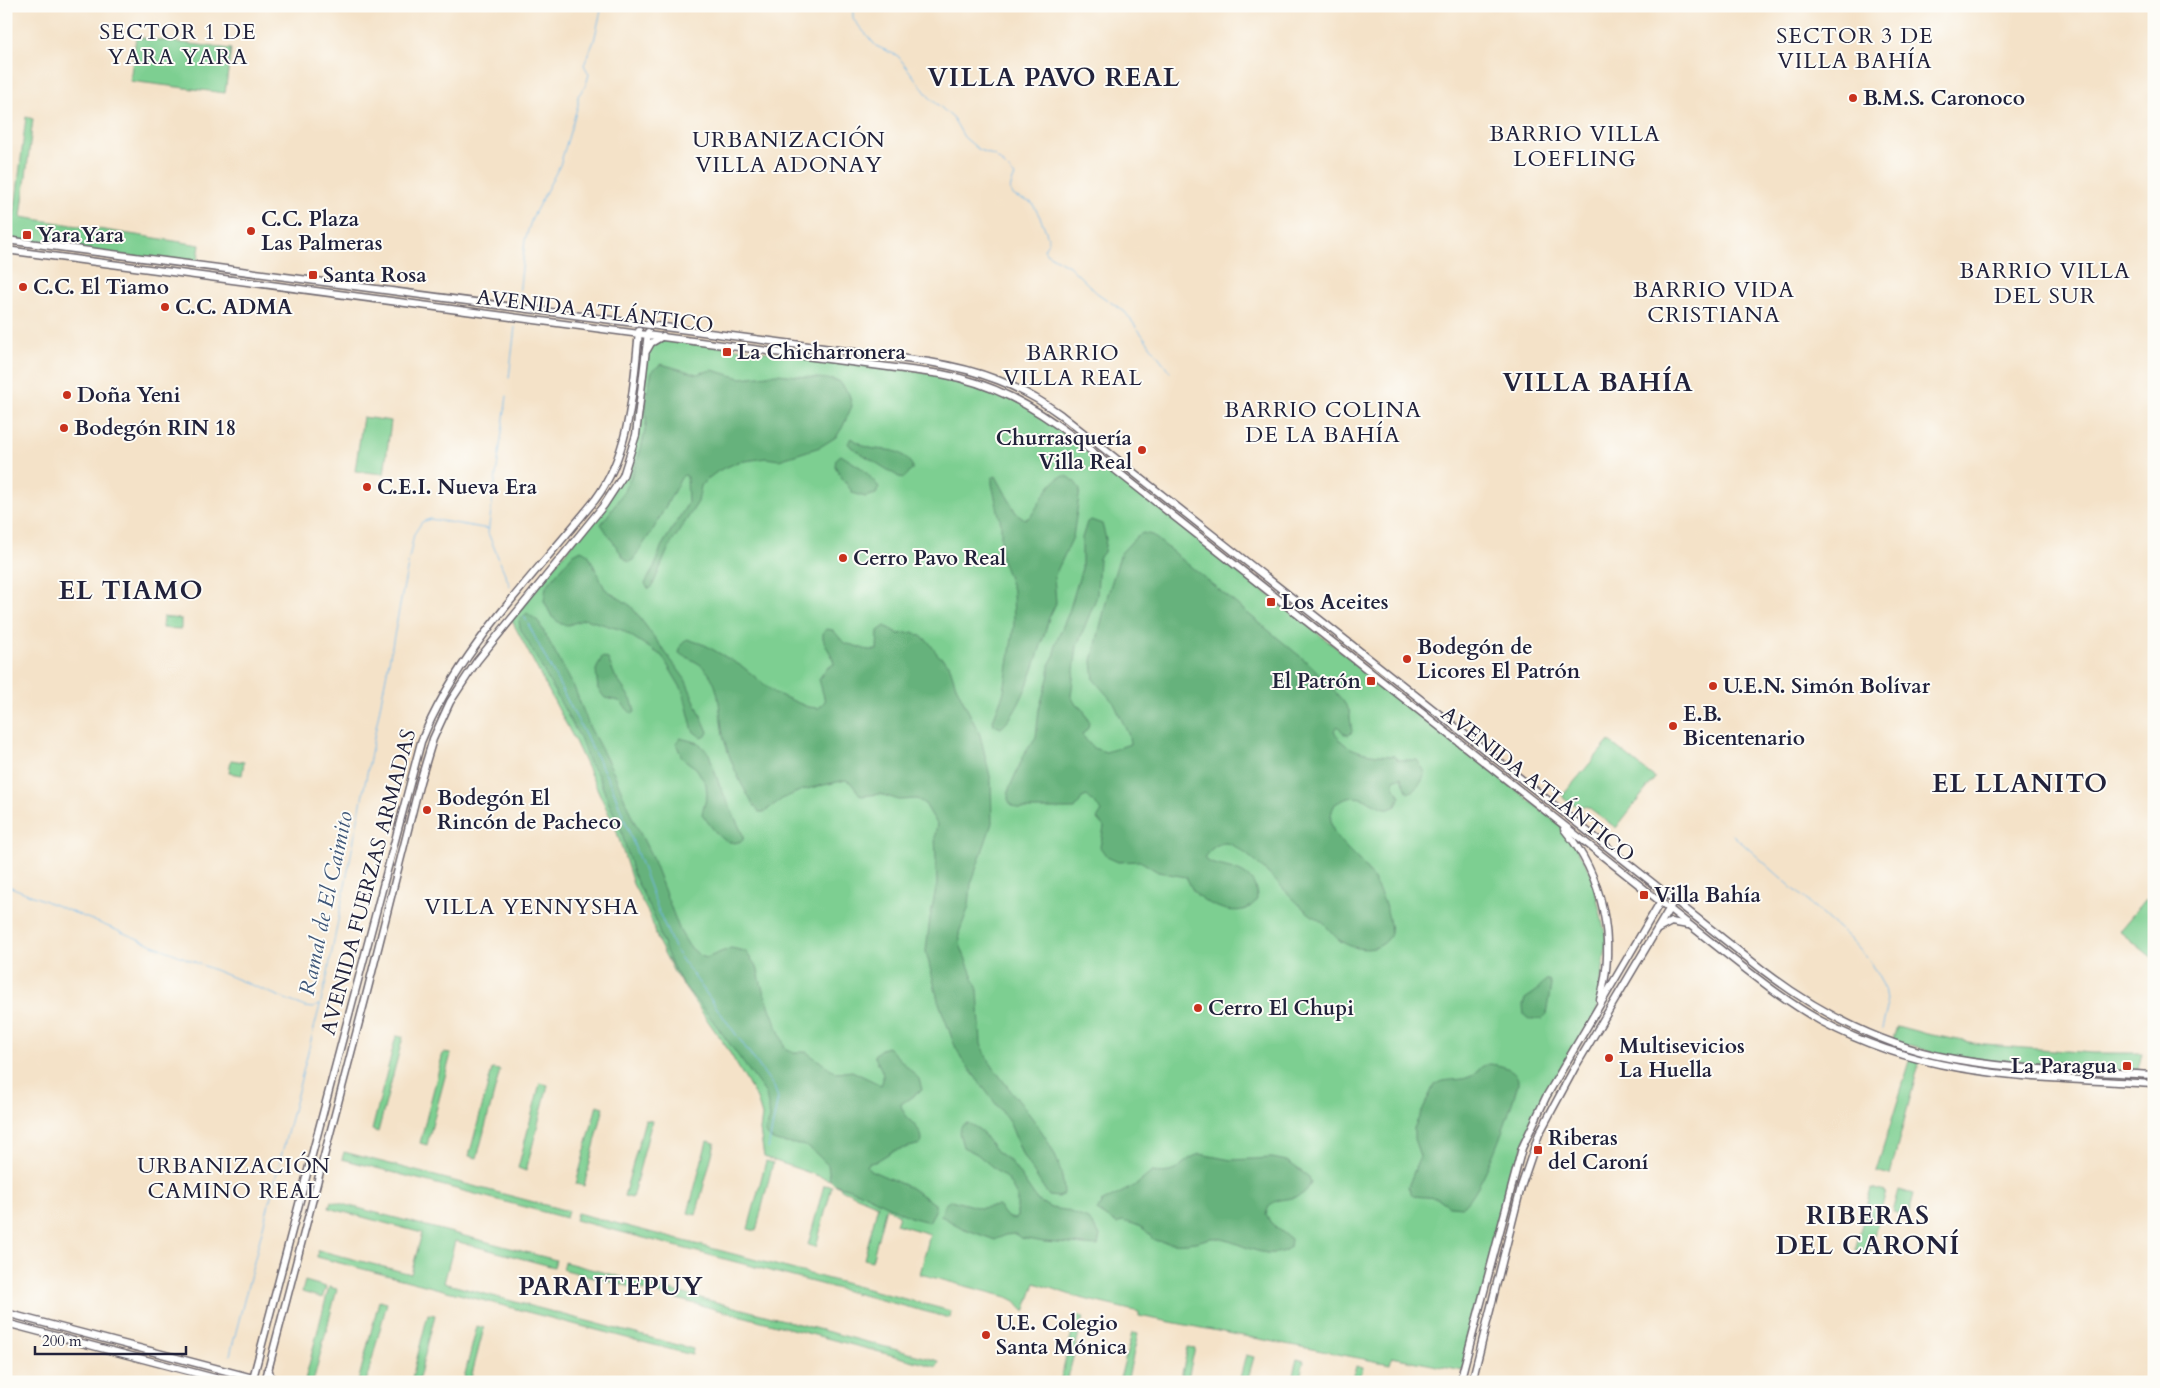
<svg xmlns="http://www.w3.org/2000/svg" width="2160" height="1388" viewBox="0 0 2160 1388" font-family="Cardo,serif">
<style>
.green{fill:#7dcf91;stroke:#507866}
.forest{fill:#66b27b;stroke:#446a5b}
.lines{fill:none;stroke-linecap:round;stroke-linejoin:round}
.stream{stroke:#74baeb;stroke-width:1}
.secondary-casing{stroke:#6c656c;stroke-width:9}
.secondary{stroke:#fff;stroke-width:6}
.poi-dot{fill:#c8321e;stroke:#fdfcf7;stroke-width:2}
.labels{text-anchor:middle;stroke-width:4;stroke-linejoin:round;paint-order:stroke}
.poi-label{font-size:21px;font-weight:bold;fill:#22223b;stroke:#fdfcf7;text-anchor:start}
.street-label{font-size:21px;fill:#22223b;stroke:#fdfcf7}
.neighbourhood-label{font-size:22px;letter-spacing:1px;fill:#22223b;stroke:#fdfcf7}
.water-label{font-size:22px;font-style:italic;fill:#3f5779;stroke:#fdfcf7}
.district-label{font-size:26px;font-weight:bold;letter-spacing:1px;fill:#22223b;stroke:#fdfcf7}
</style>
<rect width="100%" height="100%" fill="#fdfcf7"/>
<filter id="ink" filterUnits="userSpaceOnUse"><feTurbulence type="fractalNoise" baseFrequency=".02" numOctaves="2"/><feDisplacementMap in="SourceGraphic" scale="10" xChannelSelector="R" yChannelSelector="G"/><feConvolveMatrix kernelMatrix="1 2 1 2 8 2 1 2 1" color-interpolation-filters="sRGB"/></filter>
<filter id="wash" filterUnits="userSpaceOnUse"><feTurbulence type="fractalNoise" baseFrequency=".0096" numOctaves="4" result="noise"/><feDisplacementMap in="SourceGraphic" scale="20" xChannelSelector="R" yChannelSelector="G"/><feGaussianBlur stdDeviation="1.12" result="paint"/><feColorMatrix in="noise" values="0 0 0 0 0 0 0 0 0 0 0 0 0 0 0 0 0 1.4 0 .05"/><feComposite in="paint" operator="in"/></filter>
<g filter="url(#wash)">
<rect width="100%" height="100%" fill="#f4e2c8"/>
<g class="green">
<path d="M136,37L231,49L225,93L130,81Z"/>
<path d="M26,117L33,119L21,217L200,245L197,265L6,240V216L14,217Z"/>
<path d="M658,338L941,374L1027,403L1563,827L1591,872L1607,941L1597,1011L1546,1097L1522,1148L1463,1371L1392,1357L1390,1364L1139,1316V1312L1080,1298L1035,1283L1025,1312L1015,1301L1007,1297L920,1274L930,1234L896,1224L899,1215L886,1207L872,1261L864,1259L878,1205L843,1190L830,1180L764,1157L760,1130L762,1116L757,1099L727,1048L675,974L659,943L650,916L633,884L616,829L573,737L511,619L604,505L630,459L646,351Z"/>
<path d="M363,417L391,421L384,474L355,471Z"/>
<path d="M163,617L181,619V629L162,628Z"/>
<path d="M1609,741L1655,778L1616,828L1588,807L1572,804L1562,796Z"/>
<path d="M231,760L244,762L242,775L229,773Z"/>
<path d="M2146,899L2154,906V959L2119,931Z"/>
<path d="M1897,1026L1927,1034L1985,1045L2093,1053H2142L2137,1074L1985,1064L1892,1042Z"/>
<path d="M396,1036L403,1037L378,1132L372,1130Z"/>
<path d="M443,1053L451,1054L427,1145L420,1143Z"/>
<path d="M1911,1058L1920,1060L1890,1175L1876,1171Z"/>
<path d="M492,1069L500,1070L477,1158L469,1156Z"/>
<path d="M540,1083L548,1085L526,1171L518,1168Z"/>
<path d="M597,1105L604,1107L584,1186L576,1184Z"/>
<path d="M645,1120L652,1121L632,1198L624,1196Z"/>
<path d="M707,1141L715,1143L696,1215L688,1213Z"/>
<path d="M344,1152L568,1211L566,1218L342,1159Z"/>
<path d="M766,1161L773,1163L756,1231L748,1229Z"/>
<path d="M824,1185L832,1186L816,1247L808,1245Z"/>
<path d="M1872,1188L1886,1192L1869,1254L1855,1250Z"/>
<path d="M1899,1190L1914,1194L1908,1216L1893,1212Z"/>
<path d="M331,1201L556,1260L554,1267L455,1241L444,1283L693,1349L692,1355L317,1257L318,1250L411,1274L422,1233L329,1208Z"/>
<path d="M577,1213L951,1311L950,1318L575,1220Z"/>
<path d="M564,1262L939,1361L937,1367L562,1269Z"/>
<path d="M305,1281L326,1287L322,1298L302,1292Z"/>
<path d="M329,1287L337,1289L313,1382L305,1380Z"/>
<path d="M379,1301L387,1303L366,1382H358Z"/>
<path d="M428,1314L435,1315L418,1382H411Z"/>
<path d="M1076,1315L1083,1317L1067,1382H1060Z"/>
<path d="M477,1326L484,1328L470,1382H463Z"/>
<path d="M1132,1333L1138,1334L1127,1382H1119Z"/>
<path d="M1188,1347L1195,1348L1187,1382H1180Z"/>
<path d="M1246,1355L1254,1357L1247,1382H1239Z"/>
<path d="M1297,1359L1304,1361L1299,1382H1291Z"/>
<path d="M1356,1366L1363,1368L1359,1382H1352Z"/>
</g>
<g class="forest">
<path d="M661,364L697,374L712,370L741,378L777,374L827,379L839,381L849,394L852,406L842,428L836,437L820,447L779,460L766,458L738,462L718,471L705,481L701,486L698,502L669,547L652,587L649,589L645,584L656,563L661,547L688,503L687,476L684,475L681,478L654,528L633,560L629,562L624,558L601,524C626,493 640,464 646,424C647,416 645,409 646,401C647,391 650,381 652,371Z"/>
<path d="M852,438C857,442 863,446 870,448C889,452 898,446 912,465V470L904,478L899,477L851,447L848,443Z"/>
<path d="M841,455L863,469L879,487L876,494L865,497L853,493L840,475L835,466L836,459Z"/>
<path d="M996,476L1016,513L1025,519L1030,517C1042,503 1060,452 1080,490L1073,537L1054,577L1056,603L1049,618C1041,646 1023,711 1001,728L994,725L993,720L1004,692L1014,625L1013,590L1001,557V524L992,484V478Z"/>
<path d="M1091,520L1102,524L1106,539L1104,552L1099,558L1097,596L1077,646L1071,696L1076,705L1083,709L1089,722L1088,728L1082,735L1093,748L1106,752L1130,744L1129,736L1114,703L1094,680L1092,661L1108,594L1121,553L1137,536L1143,533L1152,535L1312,666L1343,701L1349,710L1352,732L1349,735L1344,734L1338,726L1334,730C1343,753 1372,755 1394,756L1398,760H1417L1425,772C1423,782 1417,789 1408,793L1401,777L1394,780V786L1400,796L1396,806L1389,809C1366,803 1360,789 1335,804C1319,833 1353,850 1367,870C1380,889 1390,912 1391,934C1381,955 1353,951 1338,939C1332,934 1328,927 1322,922C1316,918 1309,914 1304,909C1288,895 1244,844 1225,843C1217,843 1208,851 1204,858C1215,871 1257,862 1257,899C1245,921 1211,908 1196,894C1191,889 1189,882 1186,877L1158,872L1140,861L1118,862L1107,857L1100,847L1104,827L1097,819L1102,811L1087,796L1082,798L1075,809H1019L1011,805L1008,799L1009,789L1025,753L1036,737L1039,709L1049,675V665L1055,654V645L1069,612L1082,568V538L1087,522Z"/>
<path d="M581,550L588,554L605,589L631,606L685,679L708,732L706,736L702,738L693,731L683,691L662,656L622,630L585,619L568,625L561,624L552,617L544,601L546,587L572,555Z"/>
<path d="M527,613L538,621L574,687L590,728L614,773L632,817L650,853L680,931L689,946L699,955L706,958L731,948L745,951L757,967L762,987L786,1050L792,1052H806L837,1073L852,1071L881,1085C887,1074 878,1065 874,1055L881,1049L888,1047L919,1079L922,1090L901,1104C902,1119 927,1129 921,1144L893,1151L875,1162L869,1163L867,1166L870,1170L909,1187L935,1204V1211L929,1222L910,1217L864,1194L834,1184L830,1180L828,1165C821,1159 815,1151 807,1147C795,1141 772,1147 765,1132L770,1118L766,1094L713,1021L682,983L671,963L661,939L655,918L633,874L620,826L609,804L598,775L589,763L580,738L520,628L519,620Z"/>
<path d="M885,626L899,634L913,632L919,635L928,641L938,655L949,664L956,686L980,735L991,780L992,823L971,884L969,906L959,933L961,947L978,990L981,1044L985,1054C1011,1100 1063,1138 1064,1194L1059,1197L1049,1196L1023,1156L1009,1121L963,1061L954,1044L938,1000L926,951L930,918L937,884L935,835L937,824L925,804L917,799L899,800L880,794L861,796L851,783L846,780L802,790L782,799L764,812H759C743,791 731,764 724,739C718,716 723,688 705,669C698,661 688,659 679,653L681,645L687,639L705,645L743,667L775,693L808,707L819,708L825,701L819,679L826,669L834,664C833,652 816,638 826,629L833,630L845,644C857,644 864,652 877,650L878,631Z"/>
<path d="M602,657L608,659L615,676L632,701L635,712L632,714L619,701L605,698L598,689L596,670Z"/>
<path d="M680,738L699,743L709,754L719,784L743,835V840C725,851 712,827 702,814L707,795L706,784L696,768L682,758L676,743Z"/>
<path d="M1546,980H1549L1551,985L1546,1015L1542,1019L1530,1020L1524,1015L1523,1005L1525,999L1534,993Z"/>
<path d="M1489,1064C1501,1065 1519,1069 1518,1083C1511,1110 1483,1192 1462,1207L1449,1206L1438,1198L1413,1196L1408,1187L1420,1156L1414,1139V1128L1434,1085C1445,1077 1458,1082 1469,1077C1478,1074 1479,1065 1489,1064Z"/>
<path d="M968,1123L980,1130L996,1151L1011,1162L1037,1200L1051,1208L1065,1210L1088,1219L1100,1235L1098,1246L1044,1242L1021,1238L1015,1234L1005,1235L995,1240L962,1228L941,1216L944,1205L951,1200L980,1208L998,1206L1007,1217L1014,1219L1017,1217V1196L1008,1180L977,1154L963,1147L959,1132L962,1125Z"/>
<path d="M1200,1154L1231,1160L1272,1158L1287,1161L1309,1177L1311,1183C1299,1210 1271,1188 1266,1215L1271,1223L1291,1239L1290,1247C1271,1263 1243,1244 1222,1239C1209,1236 1206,1240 1196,1242C1183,1244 1171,1244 1158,1241C1151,1240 1151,1236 1147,1232C1141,1225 1130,1223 1122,1221L1117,1224L1097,1211L1101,1203L1136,1185L1152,1172C1183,1176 1177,1161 1200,1154Z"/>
</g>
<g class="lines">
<g class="stream">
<path d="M853,6V19L876,46L898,56L930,98L953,118L964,137L978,149L995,156L1015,176C1003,198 1017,196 1032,203C1040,216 1045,227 1049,241L1044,249L1046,253L1069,266L1097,293L1125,312L1170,372"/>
<path d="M519,296L525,240L532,218L560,165L578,105V96L586,85L589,74L584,65L594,41L602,6"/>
<path d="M509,378L515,327"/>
<path d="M507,396L488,533L510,586"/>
<path d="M524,616L613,789L659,912L675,950L774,1087L778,1098L768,1149"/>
<path d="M1733,835L1849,938L1869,960L1884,987L1887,1008L1882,1029"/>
<path d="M6,885L305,1007L313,1008L320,1004"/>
<path d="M230,1355L326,982L414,534L422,522L430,519L489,529"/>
</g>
</g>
</g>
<g filter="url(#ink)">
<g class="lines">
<defs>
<g id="secondary">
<path d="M6,240L929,362C979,370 1020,385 1061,415L1764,971C1814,1009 1871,1040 1934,1055C2005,1071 2081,1070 2154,1075"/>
<path d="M6,250L941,374C993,383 1033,406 1075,438L1734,960C1762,982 1790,1004 1821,1021C1930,1080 2035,1076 2154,1084"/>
<path d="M647,350L651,343L663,336"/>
<path d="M1564,829C1603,876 1617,940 1600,1000"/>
<path d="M1658,929L1671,922L1688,925"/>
<path d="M6,1313L268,1382"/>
<path d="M6,1323L230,1382"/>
<path d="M268,1368L271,1378L276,1382"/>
<path d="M252,1382L421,742C458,650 533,577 595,500C631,452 633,389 639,331"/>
<path d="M265,1382L368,988L420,782L433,739L450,702L477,661L604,505L623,476L636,435L648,332"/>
<path d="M1460,1382L1522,1148L1546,1097L1666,892"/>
<path d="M1472,1382L1521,1187L1539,1134L1574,1069L1675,899"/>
</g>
</defs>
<use href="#secondary" class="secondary-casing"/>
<use href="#secondary" class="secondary"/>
</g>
</g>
<g class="poi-dot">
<circle cx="1853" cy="98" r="5"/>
<circle cx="251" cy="231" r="5"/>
<rect x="22" y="230" width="10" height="10" rx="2.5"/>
<rect x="308" y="270" width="10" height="10" rx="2.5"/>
<circle cx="23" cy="287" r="5"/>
<circle cx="165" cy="307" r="5"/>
<rect x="722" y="347" width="10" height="10" rx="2.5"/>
<circle cx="67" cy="395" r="5"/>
<circle cx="64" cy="428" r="5"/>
<circle cx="1142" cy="450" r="5"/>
<circle cx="367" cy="487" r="5"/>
<circle cx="843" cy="558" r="5"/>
<rect x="1266" y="597" width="10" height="10" rx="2.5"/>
<circle cx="1407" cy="659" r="5"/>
<rect x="1366" y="676" width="10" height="10" rx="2.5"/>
<circle cx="1713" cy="686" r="5"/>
<circle cx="1673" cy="726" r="5"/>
<circle cx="427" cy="810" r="5"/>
<rect x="1639" y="890" width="10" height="10" rx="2.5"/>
<circle cx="1198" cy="1008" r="5"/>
<circle cx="1609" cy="1058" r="5"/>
<rect x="2122" y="1061" width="10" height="10" rx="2.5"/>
<rect x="1533" y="1145" width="10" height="10" rx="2.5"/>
<circle cx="986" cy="1335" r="5"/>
</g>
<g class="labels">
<g class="poi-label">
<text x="1863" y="105">B.M.S. Caronoco</text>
<text x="261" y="226">C.C. Plaza<tspan x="261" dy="24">Las Palmeras</tspan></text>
<text x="37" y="242">YaraYara</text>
<text x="323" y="282">Santa Rosa</text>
<text x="33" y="294">C.C. El Tiamo</text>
<text x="175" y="314">C.C. ADMA</text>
<text x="737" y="359">La Chicharronera</text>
<text x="77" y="402">Doña Yeni</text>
<text x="74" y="435">Bodegón RIN 18</text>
<text x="1132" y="445" text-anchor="end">Churrasquería<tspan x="1132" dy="24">Villa Real</tspan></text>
<text x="377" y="494">C.E.I. Nueva Era</text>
<text x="853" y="565">Cerro Pavo Real</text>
<text x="1281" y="609">Los Aceites</text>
<text x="1417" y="654">Bodegón de<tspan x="1417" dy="24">Licores El Patrón</tspan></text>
<text x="1361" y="688" text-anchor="end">El Patrón</text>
<text x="1723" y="693">U.E.N. Simón Bolívar</text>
<text x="1683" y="721">E.B.<tspan x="1683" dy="24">Bicentenario</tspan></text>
<text x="437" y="805">Bodegón El<tspan x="437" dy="24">Rincón de Pacheco</tspan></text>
<text x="1654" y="902">Villa Bahía</text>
<text x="1208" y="1015">Cerro El Chupi</text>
<text x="1619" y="1053">Multisevicios<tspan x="1619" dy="24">La Huella</tspan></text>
<text x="2117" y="1073" text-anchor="end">La Paragua</text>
<text x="1548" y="1145">Riberas<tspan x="1548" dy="24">del Caroní</tspan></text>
<text x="996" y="1330">U.E. Colegio<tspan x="996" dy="24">Santa Mónica</tspan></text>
</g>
<g class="street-label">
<text transform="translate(595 311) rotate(7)" y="7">AVENIDA ATLÁNTICO</text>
<text transform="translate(1538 784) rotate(38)" y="7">AVENIDA ATLÁNTICO</text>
<text transform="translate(368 882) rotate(-75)" y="7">AVENIDA FUERZAS ARMADAS</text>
</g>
<g class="neighbourhood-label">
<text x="178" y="39">SECTOR 1 DE<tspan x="178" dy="25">YARA YARA</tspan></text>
<text x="1855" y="43">SECTOR 3 DE<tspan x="1855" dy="25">VILLA BAHÍA</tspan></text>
<text x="1575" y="141">BARRIO VILLA<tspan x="1575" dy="25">LOEFLING</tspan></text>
<text x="789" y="147">URBANIZACIÓN<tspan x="789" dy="25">VILLA ADONAY</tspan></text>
<text x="2045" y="278">BARRIO VILLA<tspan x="2045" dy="25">DEL SUR</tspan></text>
<text x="1714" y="297">BARRIO VIDA<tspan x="1714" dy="25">CRISTIANA</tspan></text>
<text x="1073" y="360">BARRIO<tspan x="1073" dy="25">VILLA REAL</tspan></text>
<text x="1323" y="417">BARRIO COLINA<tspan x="1323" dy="25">DE LA BAHÍA</tspan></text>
<text x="532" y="914">VILLA YENNYSHA</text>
<text x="234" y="1173">URBANIZACIÓN<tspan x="234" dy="25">CAMINO REAL</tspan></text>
</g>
<g class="water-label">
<text transform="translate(325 903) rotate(-78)" y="8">Ramal de El Caimito</text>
</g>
<g class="district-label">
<text x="1054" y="86">VILLA PAVO REAL</text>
<text x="1598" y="391">VILLA BAHÍA</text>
<text x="131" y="599">EL TIAMO</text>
<text x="2020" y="792">EL LLANITO</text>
<text x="1868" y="1224">RIBERAS<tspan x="1868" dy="30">DEL CARONÍ</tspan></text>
<text x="611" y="1295">PARAITEPUY</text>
</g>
</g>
<rect width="2160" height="1388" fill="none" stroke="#fdfcf7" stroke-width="25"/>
<path d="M35 1346v8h151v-8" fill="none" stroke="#22223b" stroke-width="2.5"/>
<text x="42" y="1346" font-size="15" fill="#22223b" stroke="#fdfcf7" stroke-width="4" paint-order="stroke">200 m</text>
</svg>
